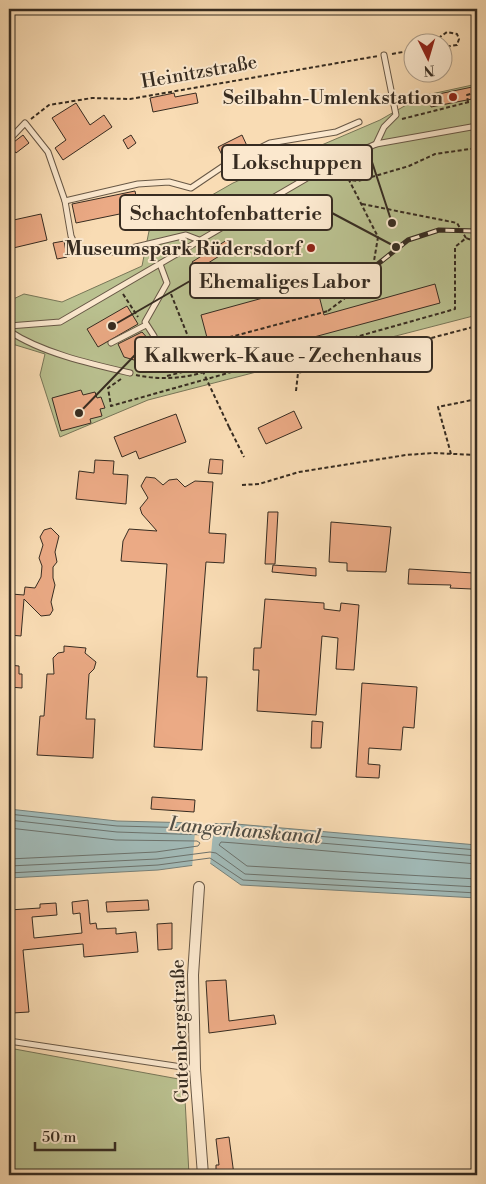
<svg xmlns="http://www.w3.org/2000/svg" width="486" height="1184" viewBox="0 0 486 1184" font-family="'Libre Bodoni',serif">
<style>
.green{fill:#bac190;stroke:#787658}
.water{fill:#a1b9b6;stroke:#77817a}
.pier{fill:#f9dcb4}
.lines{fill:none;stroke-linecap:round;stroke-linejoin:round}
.shore{stroke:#6c726c;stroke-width:1}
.building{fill:#ebaa85;stroke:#372c21}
.lane-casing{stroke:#685846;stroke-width:7}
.street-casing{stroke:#685846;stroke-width:12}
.path{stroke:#372c21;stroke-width:2;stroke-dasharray:4 2.5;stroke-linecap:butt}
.lane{stroke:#fbe8ce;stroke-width:5}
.street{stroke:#fbe8ce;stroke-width:10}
.rail-casing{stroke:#372c21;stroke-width:5}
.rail{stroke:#fbe8ce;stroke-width:3;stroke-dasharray:9;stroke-linecap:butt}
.path-bridge{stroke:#372c21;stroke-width:2;stroke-dasharray:4 2.5;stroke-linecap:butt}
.poi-dot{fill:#8f2418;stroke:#fbe8ce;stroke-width:2}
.labels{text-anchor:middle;stroke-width:4;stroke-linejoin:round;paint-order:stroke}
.street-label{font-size:19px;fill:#372c21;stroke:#fbe8ce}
.poi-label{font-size:19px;font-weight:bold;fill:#372c21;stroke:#fbe8ce;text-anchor:end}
.water-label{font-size:20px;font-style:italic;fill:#524f46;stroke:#fbe8ce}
.leader{fill:none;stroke:#372c21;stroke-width:2}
.callout-dot{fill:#372c21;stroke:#fbe8ce;stroke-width:2}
.callout{fill:#fbe8ce;stroke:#372c21;stroke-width:2}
.callout-label{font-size:20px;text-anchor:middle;font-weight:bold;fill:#372c21}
</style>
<rect width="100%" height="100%" fill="#f9dcb4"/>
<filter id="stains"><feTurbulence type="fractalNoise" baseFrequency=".004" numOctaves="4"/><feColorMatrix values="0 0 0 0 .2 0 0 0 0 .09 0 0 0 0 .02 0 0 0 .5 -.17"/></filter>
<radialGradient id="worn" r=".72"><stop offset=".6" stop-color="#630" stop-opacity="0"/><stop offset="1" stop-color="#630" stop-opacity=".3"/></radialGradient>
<g class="green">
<path d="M477,84V315L148,400L60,437L40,375L45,354L9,343V301L24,294L62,302L142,266L149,231L233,183L380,120L422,96Z"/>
<path d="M9,1048L184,1080L189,1175H9Z"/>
</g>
<path class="water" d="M9,809L117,821L236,824L477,845V898L241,885L210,863L158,870L9,878Z"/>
<path class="pier" d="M196,820L214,821L210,866L192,868Z"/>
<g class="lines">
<g class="shore">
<path d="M9,814L117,826L236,829L477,850"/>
<path d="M9,820L117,832L236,836L477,856"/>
<path d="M9,828L116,840L197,841L200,843L198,846L156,852L9,859"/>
<path d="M477,864L235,843L221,842L219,845L247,866L477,879"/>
<path d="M9,866L157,859L210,852L216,853L245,874L477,887"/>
<path d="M9,873L158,865L210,858L243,880L477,893"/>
</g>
</g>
<g class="building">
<path d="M477,86V98L431,107L429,96Z"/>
<path d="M174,93L175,97L196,93L198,103L153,112L150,98Z"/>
<path d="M76,103L90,125L104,115L112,127L63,160L55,148L66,140L52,118Z"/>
<path d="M23,135L29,143L16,153L10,145Z"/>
<path d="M131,135L136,143L128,149L123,140Z"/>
<path d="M242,135L248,148L224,159L218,147Z"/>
<path d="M135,191L139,210L76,223L72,204Z"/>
<path d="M41,214L47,240L9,249V221Z"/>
<path d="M227,240L232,248L197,270L192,262Z"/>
<path d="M64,241L67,257L57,259L53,243Z"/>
<path d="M309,271L314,276L324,315L435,284L440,303L214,364L201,315L303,287V276Z"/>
<path d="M127,306L138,324L98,347L87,329Z"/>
<path d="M142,332L150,341L147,343L150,350L134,360L124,357L118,344Z"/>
<path d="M81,390L83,395L95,392L97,398L101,397L105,408L100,409L102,416L90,419L91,423L61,431L52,398Z"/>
<path d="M294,411L302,428L266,444L258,428Z"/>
<path d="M176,414L186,442L139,459L136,451L122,457L114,437Z"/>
<path d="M210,459L223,460L222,474L208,473Z"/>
<path d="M95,460L114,461L113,474L128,475L126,504L76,499L79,471L94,473Z"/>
<path d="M146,477L155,478L163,485L169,480L177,479L185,487L195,481L213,482L209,533L226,534L224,563L206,562L197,677H207L202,750L154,747L167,564L121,561L123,541L129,529L157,531L142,514L140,508L148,498L141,486Z"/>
<path d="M268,512H278L275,564H265Z"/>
<path d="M331,522L391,527L386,572L347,571V563L329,562Z"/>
<path d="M51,528L59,536L55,552L57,562L53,567V578L55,585L51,602L53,610L50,615L41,616L24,599L21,636L9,635V597L11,594L24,595L25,587L35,588L41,577L42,566L39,558L43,545L40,537L44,530Z"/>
<path d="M273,565L316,568V576L272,572Z"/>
<path d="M409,569L473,573L472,589L450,588L451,585L408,584Z"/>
<path d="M265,599L324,603V609L340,611L341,603L359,605L354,670L336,669L338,638L322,636L316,715L257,711L259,670H253L254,648H261Z"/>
<path d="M64,646L86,648L85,653L96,662L94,669L89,674L86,719H95L93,758L37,755L40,716H44L47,674H54L53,658L58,653L64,652Z"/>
<path d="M9,665L19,666V674H22V688L9,687Z"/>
<path d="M362,683L417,687L414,728L403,727L401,750L369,748L368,764L380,765L379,778L356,777Z"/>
<path d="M312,721L323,722L321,748H311Z"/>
<path d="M152,797L195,800L194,812L151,809Z"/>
<path d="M88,900L90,924L96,923L97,929L116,928V934L136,932L138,952L84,957L83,944L23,950L29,1012L12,1013L9,965L14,964L9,932V910L40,908V904L56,903L57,915L32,917L34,938L82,933L80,913L73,914L72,902Z"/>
<path d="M148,900L149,910L107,912L106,902Z"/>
<path d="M172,923V949L158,950L157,924Z"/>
<path d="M226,980L229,1021L274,1015L276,1024L209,1033L206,981Z"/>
<path d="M229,1137L234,1175H216V1165H219L216,1139Z"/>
</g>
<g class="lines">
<defs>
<g id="lane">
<path d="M9,140L25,123L48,152L65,201L71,236L77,249L115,252L186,235L199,240"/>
<path d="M376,144L384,127L396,115L384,55"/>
<path d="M65,201L138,184L169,182L191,188L225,165L270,143L336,132L359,122"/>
<path d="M9,326L60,322L331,164L376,144L477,126"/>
<path d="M9,331C42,353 91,364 130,373"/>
<path d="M154,336L145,322L167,283L160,264"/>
<path d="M111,343L146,325"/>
<path d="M9,1041L195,1069"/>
</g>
<path id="street" d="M199,887L193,975L195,1069L203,1175"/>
</defs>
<use href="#lane" class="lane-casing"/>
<use href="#street" class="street-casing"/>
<g class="path">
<path d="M9,11L16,9"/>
<path d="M433,42L447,32L457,34L459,39L457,45L444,47"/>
<path d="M392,54L414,50"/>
<path d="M468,102L467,95L477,92"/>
<path d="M31,119L49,105L92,98L130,99L378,56"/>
<path d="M402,119L477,100"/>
<path d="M337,169L349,180L358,181L409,166L435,154L477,148"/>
<path d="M362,204L457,223L466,238"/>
<path d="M123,294L138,317"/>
<path d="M171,294L197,359"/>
<path d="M328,311L366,282L373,267L378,237L349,180"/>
<path d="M162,338L175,349L177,359L194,369L196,359"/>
<path d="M192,347L203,344"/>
<path d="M136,375C159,380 185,379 207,371L211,362L206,343L205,349L204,344"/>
<path d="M167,376L194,369"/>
<path d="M121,379L108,388L111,406L455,309V247L466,238L477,242"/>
<path d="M296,391L298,373L477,326"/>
<path d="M229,427L244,457"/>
<path d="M451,454L438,407L477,399"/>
<path d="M242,485L259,484L299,472L406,455L433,453L477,455"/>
<path d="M477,506L473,569H477"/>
</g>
<use href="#lane" class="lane"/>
<use href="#street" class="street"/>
<defs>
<path id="rail" d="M354,283L408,240L439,230L477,231"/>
</defs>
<use href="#rail" class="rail-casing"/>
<use href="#rail" class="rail"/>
<g class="path-bridge">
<path d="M204,344L328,311"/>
<path d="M197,359L229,427"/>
</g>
</g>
<g class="poi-dot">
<circle cx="453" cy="97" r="5"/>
<circle cx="311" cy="248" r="5"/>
</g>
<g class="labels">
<g class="street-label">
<text transform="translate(199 71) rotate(-10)" y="7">Heinitzstraße</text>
<text transform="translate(179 1031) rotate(-92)" y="7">Gutenbergstraße</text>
</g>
<g class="poi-label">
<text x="443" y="104">Seilbahn-Umlenkstation</text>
<text x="301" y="255">Museumspark Rüdersdorf</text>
</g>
<g class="water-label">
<text transform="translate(245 830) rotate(5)" y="7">Langerhanskanal</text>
</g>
</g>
<path class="leader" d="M392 223L372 162M396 247L332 213M112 326L190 281M79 413L135 355"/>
<g class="callout-dot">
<circle cx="392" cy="223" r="5"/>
<circle cx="396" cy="247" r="5"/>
<circle cx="112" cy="326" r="5"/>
<circle cx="79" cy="413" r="5"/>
</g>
<g class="callout">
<rect x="222" y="145" width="150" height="35" rx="5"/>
<rect x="120" y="195" width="212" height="35" rx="5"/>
<rect x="190" y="263" width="191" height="35" rx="5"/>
<rect x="135" y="337" width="297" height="35" rx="5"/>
</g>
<g class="callout-label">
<text x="297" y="169">Lokschuppen</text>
<text x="226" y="220">Schachtofenbatterie</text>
<text x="285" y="288">Ehemaliges Labor</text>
<text x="283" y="362">Kalkwerk-Kaue - Zechenhaus</text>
</g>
<rect width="486" height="1184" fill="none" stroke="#f9dcb4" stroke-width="30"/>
<rect x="10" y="10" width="466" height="1164" fill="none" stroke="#372c21" stroke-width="2.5"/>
<rect x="15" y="15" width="456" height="1154" fill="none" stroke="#372c21"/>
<g transform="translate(428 58) rotate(175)"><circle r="24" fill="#fbe8ce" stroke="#ad9d89"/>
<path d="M0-4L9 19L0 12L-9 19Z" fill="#8f2418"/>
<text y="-8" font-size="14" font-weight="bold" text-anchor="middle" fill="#372c21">N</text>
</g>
<path d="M35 1142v8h80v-8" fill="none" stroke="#372c21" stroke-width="2.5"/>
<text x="42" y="1142" font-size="15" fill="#372c21" stroke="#fbe8ce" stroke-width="4" paint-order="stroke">50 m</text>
<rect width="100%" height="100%" filter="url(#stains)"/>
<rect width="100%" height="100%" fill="url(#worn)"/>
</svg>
